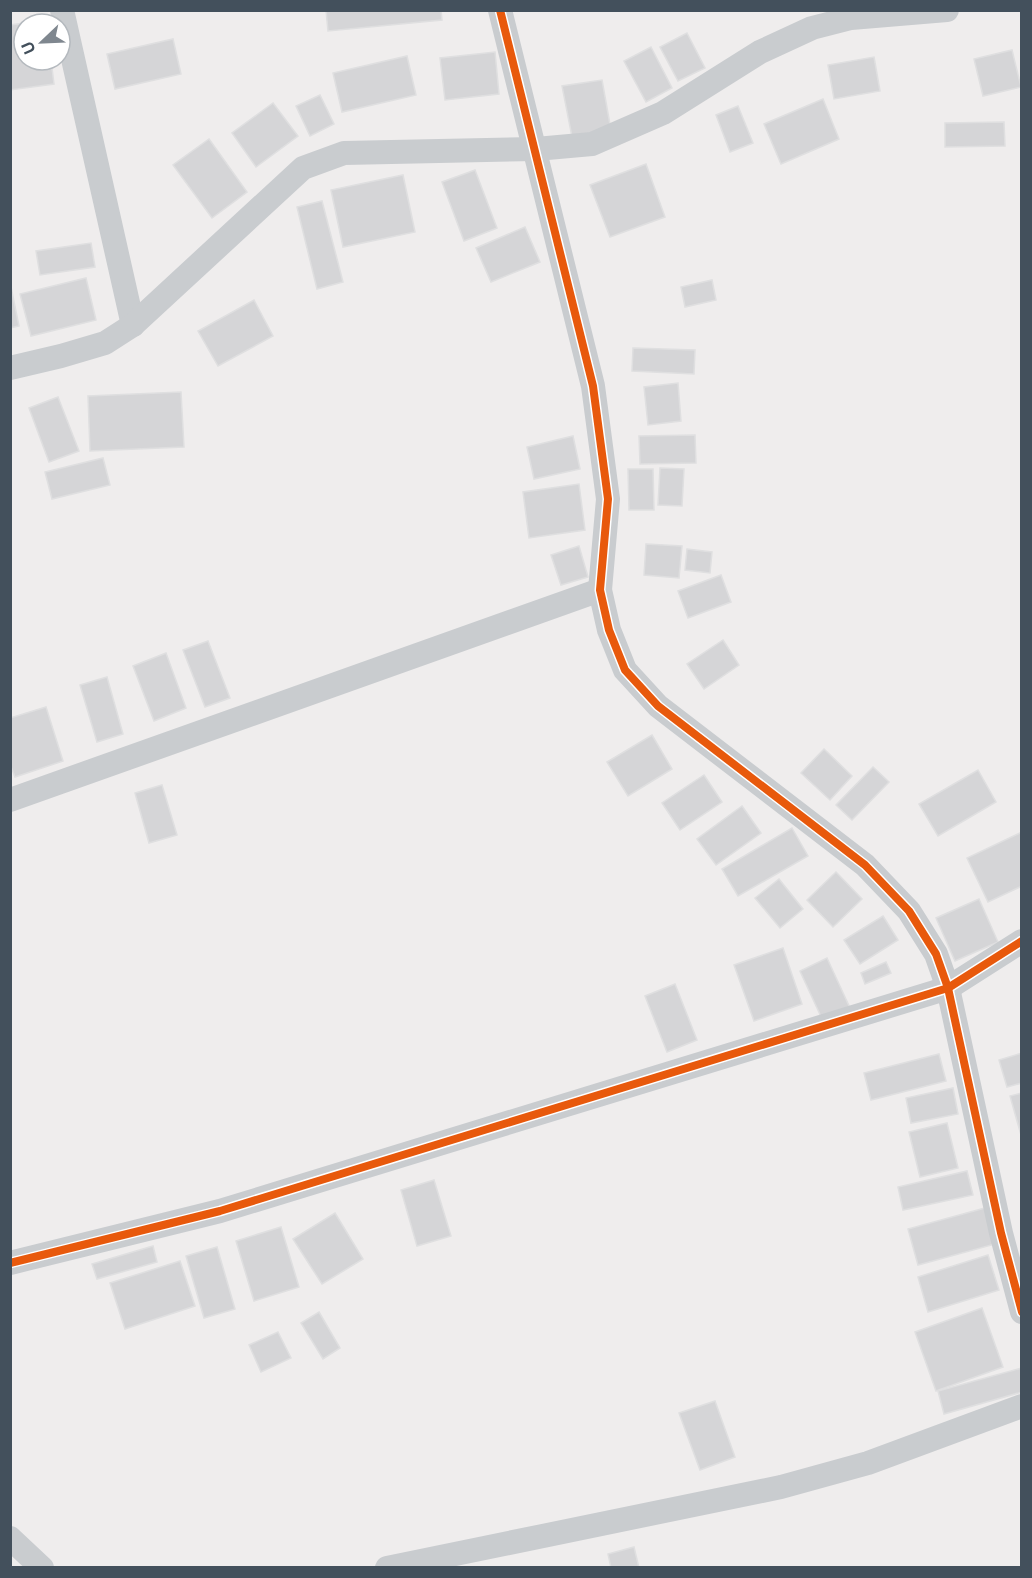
<svg xmlns="http://www.w3.org/2000/svg" width="1032" height="1578" viewBox="0 0 1032 1578" font-family="Inter,sans-serif">
<style>
.building{fill:#d5d5d7;stroke:#dfdfe0;stroke-width:1.5}
.lines{fill:none;stroke-linecap:round;stroke-linejoin:round}
.street{stroke:#c9cccf;stroke-width:24}
.cycleway-casing{stroke:#fff;stroke-width:11}
.cycleway{stroke:#e8590c;stroke-width:8}
</style>
<rect width="100%" height="100%" fill="#efeded"/>
<g class="building">
<path d="M326,10H441L442,20L328,31Z"/>
<path d="M46,20L47,24H24V60H51L54,84L10,90V25Z"/>
<path d="M687,33L705,68L678,81L660,47Z"/>
<path d="M173,39L181,74L115,89L107,54Z"/>
<path d="M651,47L672,88L646,102L624,61Z"/>
<path d="M1012,50L1021,87L983,96L974,59Z"/>
<path d="M495,52L499,94L445,100L440,58Z"/>
<path d="M407,56L416,95L342,112L333,73Z"/>
<path d="M874,57L880,91L834,99L828,65Z"/>
<path d="M602,80L611,130L572,137L562,86Z"/>
<path d="M320,95L334,124L310,136L296,106Z"/>
<path d="M823,99L839,139L781,164L764,124Z"/>
<path d="M273,103L298,136L256,167L232,133Z"/>
<path d="M738,106L753,143L730,152L716,115Z"/>
<path d="M1004,122L1005,146L945,147V123Z"/>
<path d="M209,139L247,192L212,218L173,165Z"/>
<path d="M646,164L665,217L610,237L590,185Z"/>
<path d="M475,170L497,228L464,241L442,182Z"/>
<path d="M403,175L415,232L343,247L331,190Z"/>
<path d="M322,201L343,282L317,289L297,207Z"/>
<path d="M525,227L540,262L491,282L476,248Z"/>
<path d="M91,243L95,267L40,275L36,251Z"/>
<path d="M86,278L96,320L31,336L20,294Z"/>
<path d="M712,280L716,300L685,307L681,287Z"/>
<path d="M10,282L19,326L10,328Z"/>
<path d="M254,300L273,336L218,366L198,331Z"/>
<path d="M633,348L695,350L694,374L632,371Z"/>
<path d="M678,383L681,421L648,425L644,387Z"/>
<path d="M181,392L184,447L90,451L88,396Z"/>
<path d="M58,397L79,451L49,462L29,408Z"/>
<path d="M695,435L696,463L640,464L639,436Z"/>
<path d="M573,436L580,469L534,479L527,447Z"/>
<path d="M103,458L110,485L52,499L45,472Z"/>
<path d="M660,468L684,469L682,506L658,505Z"/>
<path d="M628,469H653L654,510H629Z"/>
<path d="M579,484L585,530L529,538L523,492Z"/>
<path d="M646,544L682,546L679,578L644,575Z"/>
<path d="M579,546L588,577L561,585L551,555Z"/>
<path d="M687,549L712,552L710,573L685,570Z"/>
<path d="M721,575L731,602L688,618L678,591Z"/>
<path d="M723,640L739,665L704,689L687,664Z"/>
<path d="M208,641L230,698L205,707L183,650Z"/>
<path d="M166,653L186,708L154,721L133,666Z"/>
<path d="M107,677L123,734L97,742L80,685Z"/>
<path d="M46,707L63,761L15,777L10,764V718Z"/>
<path d="M652,735L672,769L628,796L607,762Z"/>
<path d="M824,749L852,776L830,800L801,773Z"/>
<path d="M873,767L889,782L852,820L836,805Z"/>
<path d="M978,770L996,802L938,836L919,804Z"/>
<path d="M704,775L722,802L680,830L662,803Z"/>
<path d="M162,785L177,835L149,843L135,793Z"/>
<path d="M742,806L761,833L716,865L697,839Z"/>
<path d="M792,828L808,856L738,896L722,869Z"/>
<path d="M1022,832V886L988,902L967,858Z"/>
<path d="M836,872L862,899L833,927L807,900Z"/>
<path d="M779,879L803,909L780,928L755,898Z"/>
<path d="M979,899L998,942L955,961L936,918Z"/>
<path d="M883,916L898,940L860,964L844,940Z"/>
<path d="M783,948L802,1004L754,1021L734,965Z"/>
<path d="M827,958L850,1008L823,1021L800,971Z"/>
<path d="M886,962L891,973L865,984L861,973Z"/>
<path d="M675,984L697,1040L667,1052L645,996Z"/>
<path d="M1022,1053V1083L1007,1087L999,1060Z"/>
<path d="M939,1054L946,1081L871,1100L864,1073Z"/>
<path d="M953,1088L958,1114L911,1123L906,1098Z"/>
<path d="M1022,1093V1134L1021,1135L1010,1096Z"/>
<path d="M947,1123L958,1168L920,1177L909,1132Z"/>
<path d="M967,1171L973,1195L903,1210L898,1187Z"/>
<path d="M434,1180L451,1236L417,1246L401,1190Z"/>
<path d="M985,1208L995,1244L918,1265L908,1229Z"/>
<path d="M335,1213L363,1259L322,1284L293,1239Z"/>
<path d="M281,1227L299,1287L254,1301L236,1241Z"/>
<path d="M153,1246L157,1262L97,1279L92,1264Z"/>
<path d="M217,1247L235,1309L204,1318L186,1256Z"/>
<path d="M988,1255L999,1290L928,1312L918,1277Z"/>
<path d="M180,1261L195,1306L125,1329L110,1283Z"/>
<path d="M982,1308L1003,1367L936,1391L915,1332Z"/>
<path d="M319,1312L340,1348L323,1359L301,1323Z"/>
<path d="M278,1332L291,1358L261,1372L249,1345Z"/>
<path d="M1022,1368V1392L944,1414L938,1391Z"/>
<path d="M715,1401L735,1457L700,1470L679,1413Z"/>
<path d="M634,1547L639,1568H611L608,1554Z"/>
</g>
<g class="lines">
<g class="street">
<path d="M62,10L133,325"/>
<path d="M500,10L593,386L608,499L600,590L609,630L625,670L658,706L865,865L909,911L936,954L948,988L1001,1233L1022,1312"/>
<path d="M10,368L61,356L105,343L133,325L303,168L344,153L536,149L592,144L663,113L760,52L812,28L851,18L947,10"/>
<path d="M10,800L600,590"/>
<path d="M10,1263L220,1211L948,988L1022,941"/>
<path d="M10,1538L42,1568"/>
<path d="M387,1568L781,1487L868,1463L1022,1406"/>
</g>
<defs>
<g id="cycleway">
<path d="M500,10L593,386L608,499L600,590L609,630L625,670L658,706L865,865L909,911L936,954L948,988L1001,1233L1022,1312"/>
<path d="M10,1263L220,1211L948,988L1022,941"/>
</g>
</defs>
<use href="#cycleway" class="cycleway-casing"/>
<use href="#cycleway" class="cycleway"/>
</g>
<rect width="1032" height="1578" fill="none" stroke="#43505c" stroke-width="24"/>
<g transform="translate(42 42) rotate(247)"><circle r="28" fill="#ffffff" stroke="#b4b9be" stroke-width="1.5"/>
<path d="M0-4.5L10 22L0 15L-10 22Z" fill="#7f878f"/>
<text y="-9" font-size="16" font-weight="bold" text-anchor="middle" fill="#43505c">U</text>
</g>
</svg>
